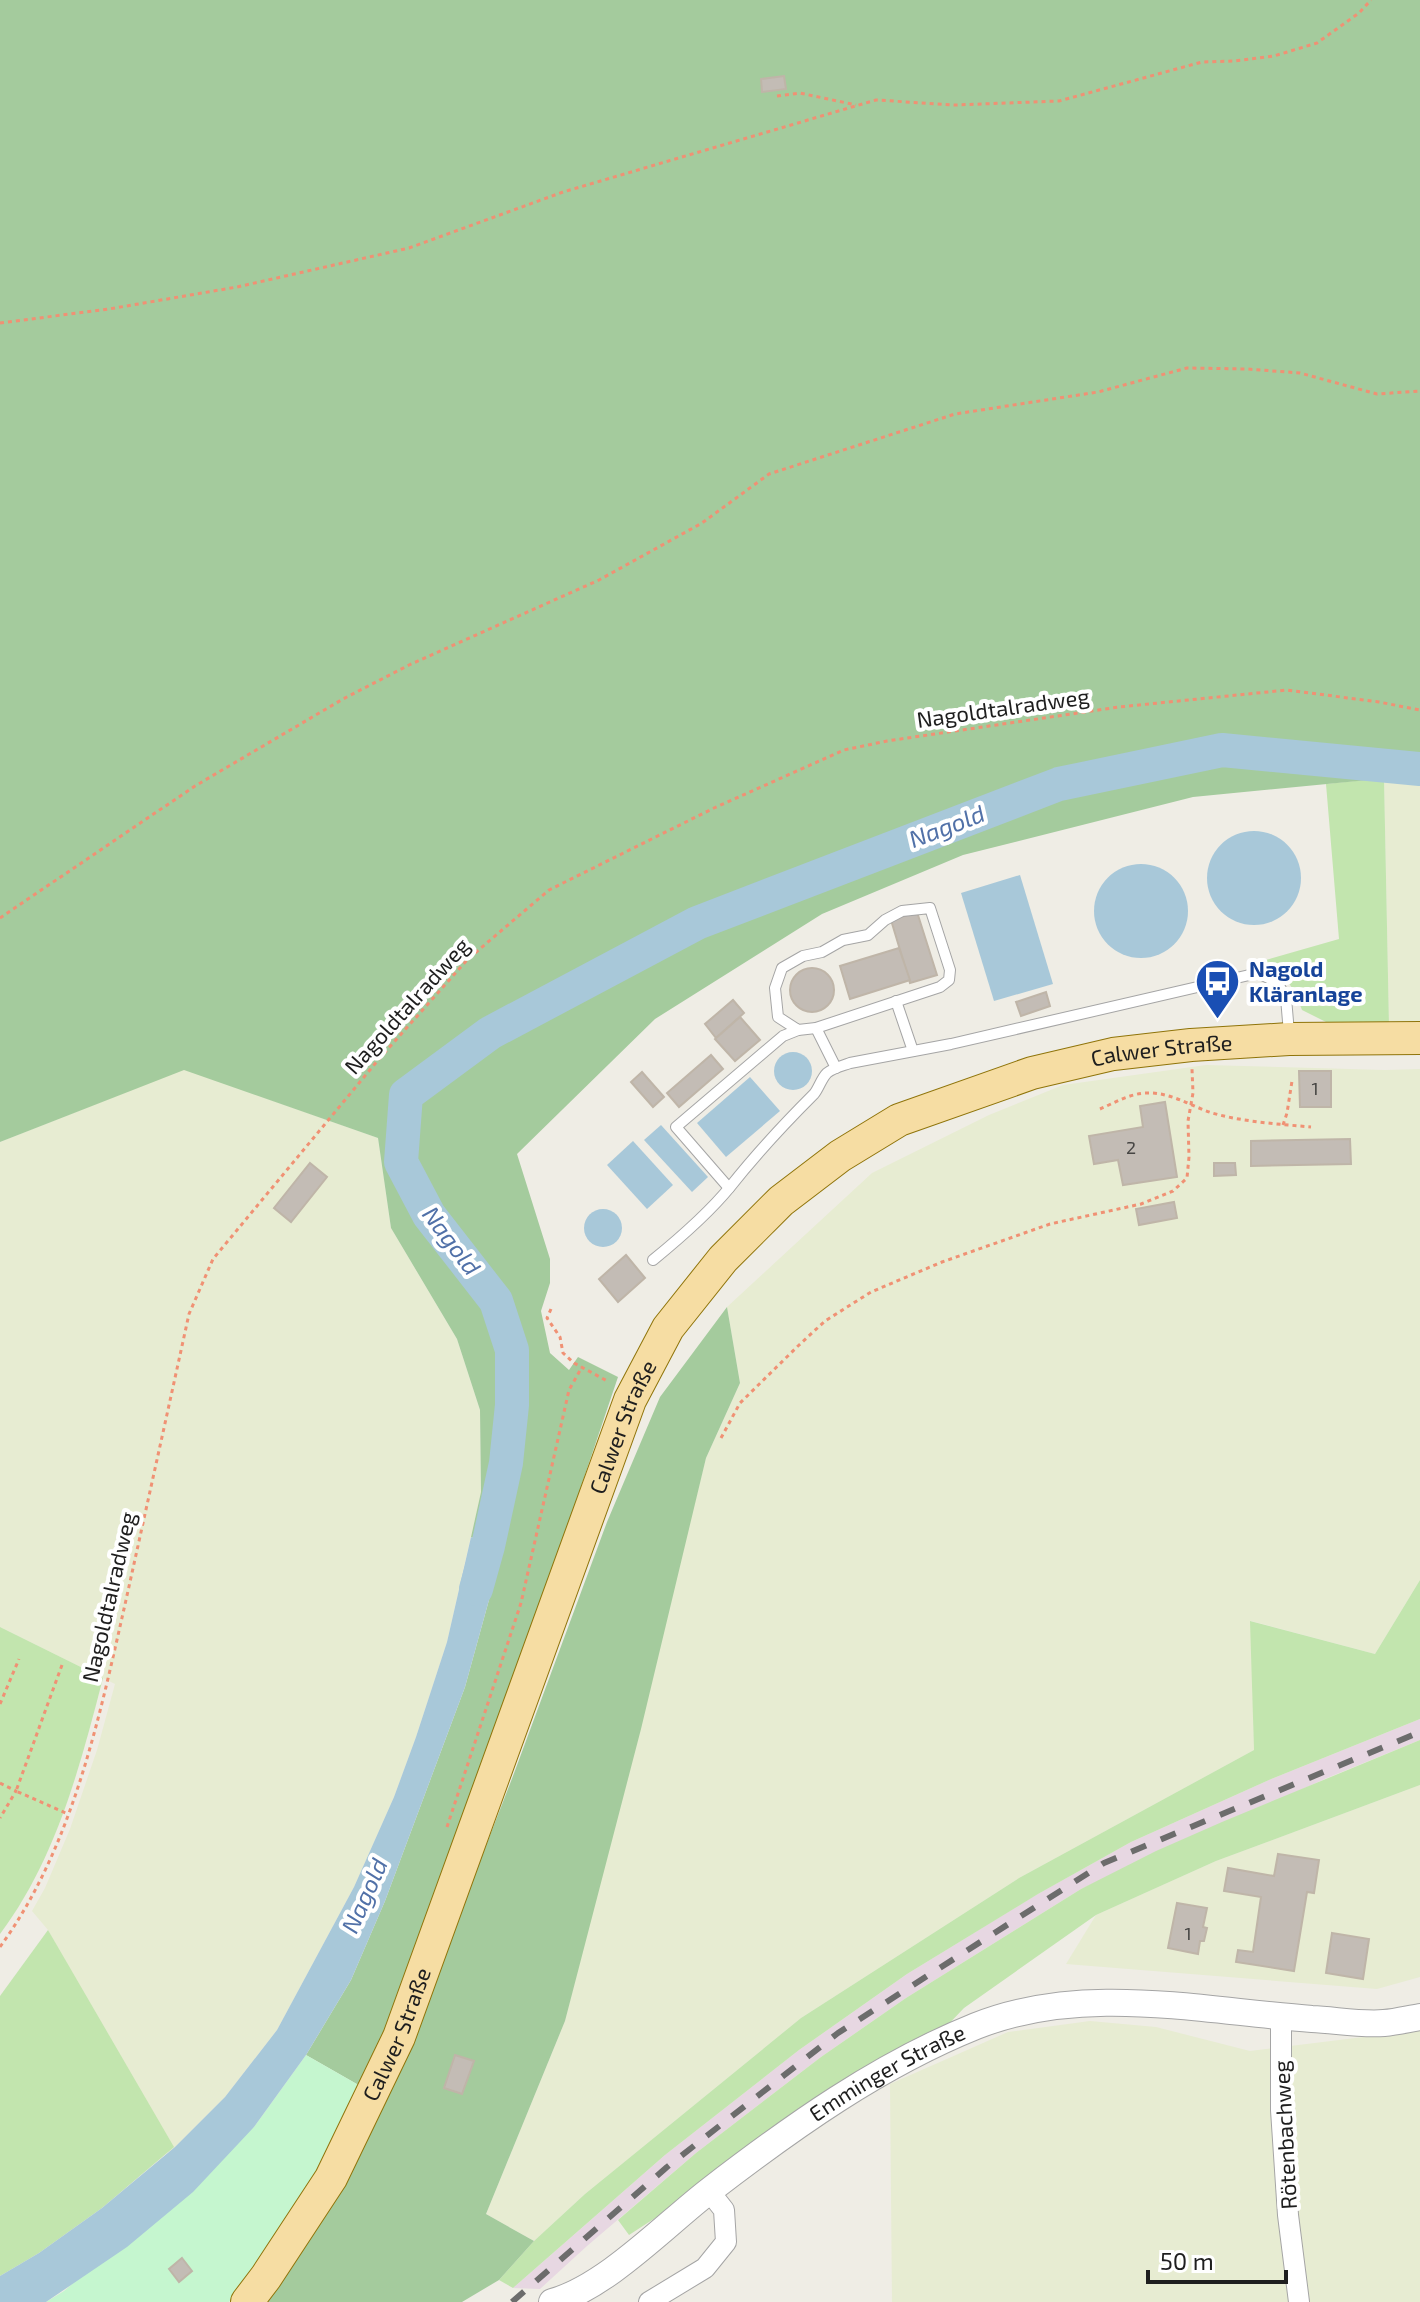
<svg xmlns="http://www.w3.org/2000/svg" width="1420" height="2302" viewBox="0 0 1420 2302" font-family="'Exo 2',sans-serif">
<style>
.industrial{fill:#e7d7e2}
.farmland{fill:#e7ecd2}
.grass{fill:#c2e5ae}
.forest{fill:#a4cb9d}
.park{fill:#c5f6cf}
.water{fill:#a8c8d9}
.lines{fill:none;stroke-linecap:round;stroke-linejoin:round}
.river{stroke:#a8c8d9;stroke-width:34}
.building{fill:#c3bcb5;stroke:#bfb5a8;stroke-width:2}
.service-casing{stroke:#a5a5a5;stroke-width:12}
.minor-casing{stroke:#a5a5a5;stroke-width:22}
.tertiary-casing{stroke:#a5a5a5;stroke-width:28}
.primary-casing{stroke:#8f740a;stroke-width:34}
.path{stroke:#f09174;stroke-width:3;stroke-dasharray:4 4;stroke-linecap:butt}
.service{stroke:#fff;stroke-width:10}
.minor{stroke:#fff;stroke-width:20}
.tertiary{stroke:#fff;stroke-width:26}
.primary{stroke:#f6dda3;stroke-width:32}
.rail{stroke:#6c6c6c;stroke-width:6;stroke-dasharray:16 16;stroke-linecap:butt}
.labels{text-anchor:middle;stroke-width:8;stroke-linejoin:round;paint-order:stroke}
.number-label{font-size:18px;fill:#474644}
.street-label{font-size:22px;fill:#1e1e1e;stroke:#fff}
.transit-label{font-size:22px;font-weight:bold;fill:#164399;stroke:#fff;text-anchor:start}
.water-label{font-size:24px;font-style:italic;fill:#5171a8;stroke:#fff}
</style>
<rect width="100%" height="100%" fill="#efede5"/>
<path class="industrial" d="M1420,1719V1740L1327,1778L1081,1889L906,1998L821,2057L696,2153L587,2246L540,2289L513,2288L665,2155L799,2050L907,1974L1036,1895L1131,1842L1269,1780Z"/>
<g class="farmland">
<path d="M1420,775V1025H1389L1384,778Z"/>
<path d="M1206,1065L1385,1070L1420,1069V1580L1375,1654L1251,1621L1254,1750L1019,1878L801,2018L585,2194L534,2241L486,2214L565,2021L706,1458L740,1383L727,1307L872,1173L989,1115L1063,1085Z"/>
<path d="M184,1069L378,1138L391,1228L457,1339L480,1410L481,1492L447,1642L416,1737L394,1797L354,1887L277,2030L225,2097L169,2153L48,1930L32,1911L45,1888L70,1829L97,1750L115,1684L0,1627V1142Z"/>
<path d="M1420,1785V1977L1377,1989L1066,1964L1096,1915L1216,1861Z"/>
<path d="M1090,2021L1156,2027L1250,2051L1420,2030V2302H892L890,2084L1008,2032Z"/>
</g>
<g class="grass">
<path d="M1384,778L1389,1025L1326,1022L1302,1010C1293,986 1284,968 1256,966L1255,963L1339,939L1326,784Z"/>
<path d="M1420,1580V1719L1269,1780L1131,1842L1038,1894L907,1974L799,2050L665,2155L513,2288L499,2280L534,2241L585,2194L801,2018L1019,1878L1254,1750L1250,1621L1375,1654Z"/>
<path d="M0,1627L103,1678C80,1767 56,1859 0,1934Z"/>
<path d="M1420,1740V1785L1216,1861L1096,1915L964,2008L941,2032L629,2235L618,2220L696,2153L821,2057L906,1998L1081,1889L1156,1851L1222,1822Z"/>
<path d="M48,1930L174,2147L102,2208L39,2253L0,2276V1996Z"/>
</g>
<g class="forest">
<path d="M0,0H1420V775L1193,797L963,855L822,914L655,1019L517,1154L550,1259V1283L541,1311L550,1353L569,1370L578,1357L618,1377L465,1830L362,2087L306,2055L351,1980L385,1901L465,1687L503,1549L471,1537L481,1492L480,1410L457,1339L391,1228L378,1138L184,1070L0,1142Z"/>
<path d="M727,1307L740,1383L706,1458L641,1729L565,2021L486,2214L534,2241L499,2280L462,2302H261L407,2050L513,1776L607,1522L660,1397Z"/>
</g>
<path class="park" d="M306,2055L362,2087C323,2162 282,2235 229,2302H46L64,2291L254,2127Z"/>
<g class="water">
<circle cx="1254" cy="878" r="47"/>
<circle cx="1141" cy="911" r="47"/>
<path d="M1020,875L1053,984L994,1001L961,893Z"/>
<circle cx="793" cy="1071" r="19"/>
<path d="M750,1077L780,1111L726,1157L697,1123Z"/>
<path d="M661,1125L708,1177L692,1192L644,1140Z"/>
<path d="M633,1141L673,1185L647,1209L607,1165Z"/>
<circle cx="603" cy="1228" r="19"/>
<path d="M471,1537L488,1546L503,1549L465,1687L385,1901L351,1980L306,2055L254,2127L193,2192L127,2247L46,2302H0V2276L39,2253L102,2208L175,2147L225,2097L277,2030L354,1887L394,1797L416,1737L447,1642Z"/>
</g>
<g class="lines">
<path class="river" d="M476,1589L488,1546L506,1463L512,1405V1350L496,1301L429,1215L401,1162L406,1095L490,1033L697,923L1059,784L1222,750L1420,769"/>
</g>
<g class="building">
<path d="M784,76L786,89L762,92L761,79Z"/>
<path d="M917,912L937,975L910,983L891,920Z"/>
<path d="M899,948L910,980L850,999L840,966Z"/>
<circle cx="812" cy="990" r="22"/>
<path d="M1046,992L1050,1006L1021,1016L1016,1002Z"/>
<path d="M733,1000L744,1013L716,1038L705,1024Z"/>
<path d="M740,1017L760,1040L735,1061L715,1039Z"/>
<path d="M711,1055L723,1069L679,1107L667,1093Z"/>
<path d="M1299,1071H1331V1107H1300Z"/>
<path d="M642,1072L664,1097L653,1107L631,1082Z"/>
<path d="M1165,1102L1177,1177L1123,1185L1118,1160L1094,1164L1089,1136L1143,1127L1140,1106Z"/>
<path d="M1350,1139L1351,1164L1251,1166V1141Z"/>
<path d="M310,1163L327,1177L291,1222L274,1208Z"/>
<path d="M1214,1163H1235L1236,1175L1214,1176Z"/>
<path d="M1174,1202L1177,1218L1139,1225L1136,1209Z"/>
<path d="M626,1255L645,1278L618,1302L599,1279Z"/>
<path d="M1278,1854L1319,1860L1314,1893L1307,1892L1294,1971L1236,1962L1238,1950L1253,1952L1261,1897L1224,1891L1228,1868L1274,1876Z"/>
<path d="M1177,1903L1207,1908L1203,1927L1207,1928L1204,1941H1200L1198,1954L1168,1948Z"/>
<path d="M1332,1933L1369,1939L1363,1979L1326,1973Z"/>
<path d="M455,2055L474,2061L462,2094L444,2088Z"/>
<path d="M182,2258L192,2271L179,2282L169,2269Z"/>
</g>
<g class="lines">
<defs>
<g id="service">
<path d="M930,908L950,970L949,980L940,987L816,1028L798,1030L778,1017L775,988L782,968L803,956L822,952L843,940L868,935L885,920L902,911Z"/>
<path d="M896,1001L913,1051"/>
<path d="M816,1028L836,1068"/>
<path d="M729,1188L676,1127L783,1036L798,1030"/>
<path d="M653,1260C680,1238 708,1214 730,1187C756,1154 784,1124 814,1094C819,1088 821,1079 827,1073C833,1068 842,1066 850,1063L951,1044L1258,973L1277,982L1286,998L1289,1033"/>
</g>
<g id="minor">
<path d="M1281,2016V2110L1288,2215L1299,2302"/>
<path d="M649,2302L705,2268L726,2242L724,2210L709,2191"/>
</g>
<g id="tertiary">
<path id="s1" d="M552,2302C605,2288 665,2225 709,2191C792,2127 879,2065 976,2026C1084,1983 1201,2011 1312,2019C1335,2020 1361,2025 1384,2023C1396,2022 1408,2019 1420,2017"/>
</g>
<g id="primary">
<path id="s2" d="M247,2302L266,2277L331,2178L399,2037L630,1400L668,1328L723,1259L781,1201L840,1156L899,1120L1032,1073L1113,1054L1191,1045L1289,1039L1420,1038"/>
</g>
</defs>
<use href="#service" class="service-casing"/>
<use href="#minor" class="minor-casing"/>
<use href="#tertiary" class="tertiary-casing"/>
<use href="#primary" class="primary-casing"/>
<g class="path">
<path d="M777,96L800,93L856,105"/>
<path d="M0,323L109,309L237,287L409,248L563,192L876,100L955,105L1059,101L1202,62L1234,61L1274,56L1317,43L1359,13L1371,0"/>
<path d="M0,918L195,786L343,699L409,665L599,580L702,523L769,474L955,414L1098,392L1187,368L1247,369L1300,373L1377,394L1420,391"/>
<path d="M1100,1109C1114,1103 1131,1093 1147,1093C1170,1092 1191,1106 1212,1113C1244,1122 1278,1124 1311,1127"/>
<path d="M1283,1125L1287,1113L1292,1081"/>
<path d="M551,1309L547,1318L560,1337L563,1353L574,1363L609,1382"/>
<path d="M721,1438L740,1403L798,1346L825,1321L871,1292L942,1262L1050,1224L1141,1204L1173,1191L1187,1178L1189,1157L1188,1121L1193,1093L1192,1069"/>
<path d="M62,1665L16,1791L68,1814"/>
<path d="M0,1704L19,1659"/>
<path d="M0,1783L16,1791L0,1818"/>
<path d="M447,1827L521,1603L569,1390L582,1367"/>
<path d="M0,1947C73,1846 99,1719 126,1600C147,1505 168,1410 189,1314L213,1259L379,1059L468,959L549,890L714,808L844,750L887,741L1119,707L1287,690L1379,702L1420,710"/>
</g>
<use href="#service" class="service"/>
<use href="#minor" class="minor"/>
<use href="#tertiary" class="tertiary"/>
<use href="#primary" class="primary"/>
<path class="rail" d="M512,2302L667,2167L838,2033L1104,1863L1420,1732"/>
</g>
<defs>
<symbol id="bus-pin" viewBox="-11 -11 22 30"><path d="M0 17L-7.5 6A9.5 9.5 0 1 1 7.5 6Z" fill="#1a4fb4" stroke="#fff"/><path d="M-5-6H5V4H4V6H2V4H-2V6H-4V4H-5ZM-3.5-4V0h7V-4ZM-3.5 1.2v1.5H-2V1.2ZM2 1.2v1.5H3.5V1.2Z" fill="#fff"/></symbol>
</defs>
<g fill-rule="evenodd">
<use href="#bus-pin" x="1192" y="956" width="51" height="69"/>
</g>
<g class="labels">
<g class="number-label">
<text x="1315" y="1095">1</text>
<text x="1131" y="1154">2</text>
<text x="1188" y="1940">1</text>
</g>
<g class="street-label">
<text transform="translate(1003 708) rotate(-8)" y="8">Nagoldtalradweg</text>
<text transform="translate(407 1006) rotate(-48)" y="8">Nagoldtalradweg</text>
<text dy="8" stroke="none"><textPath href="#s2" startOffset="1652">Calwer Straße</textPath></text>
<text dy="8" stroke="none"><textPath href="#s2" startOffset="956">Calwer Straße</textPath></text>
<text transform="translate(109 1597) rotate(-77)" y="8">Nagoldtalradweg</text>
<text dy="8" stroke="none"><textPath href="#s2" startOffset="308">Calwer Straße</textPath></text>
<text dy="8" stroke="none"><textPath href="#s1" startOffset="408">Emminger Straße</textPath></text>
<text transform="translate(1285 2135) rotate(-93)" y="8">Rötenbachweg</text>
</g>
<g class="transit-label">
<text x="1249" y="977">Nagold<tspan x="1249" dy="25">Kläranlage</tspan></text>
</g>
<g class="water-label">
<text transform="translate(947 827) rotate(-21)" y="8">Nagold</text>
<text transform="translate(451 1241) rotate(53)" y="8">Nagold</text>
<text transform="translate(365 1896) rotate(-66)" y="8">Nagold</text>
</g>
</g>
<path d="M1148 2270v12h138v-12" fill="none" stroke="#1e1e1e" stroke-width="4"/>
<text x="1160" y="2270" font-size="24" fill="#1e1e1e" stroke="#ffffff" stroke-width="6" paint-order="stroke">50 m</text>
</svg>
